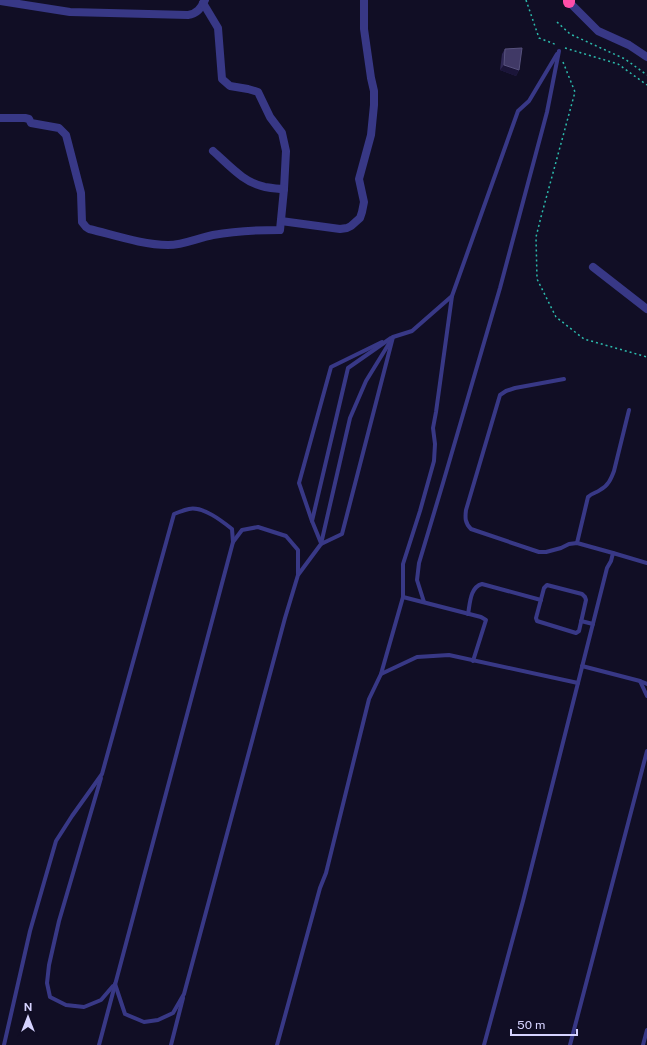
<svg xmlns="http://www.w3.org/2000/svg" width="647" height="1045" viewBox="0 0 647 1045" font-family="'Public Sans',sans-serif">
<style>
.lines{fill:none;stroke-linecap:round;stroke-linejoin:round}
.path{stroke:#2cbaac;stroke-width:1.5;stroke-dasharray:2 3;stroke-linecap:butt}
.lane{stroke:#383886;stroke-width:4}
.street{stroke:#383886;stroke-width:8}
.highway{stroke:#ff4ea9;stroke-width:12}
.wall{fill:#2e2754}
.shaded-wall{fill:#1b1539}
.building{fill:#403966;stroke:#57527e}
</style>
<rect width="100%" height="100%" fill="#110e25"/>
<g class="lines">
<g class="path">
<path d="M526,0L539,38L557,45"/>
<path d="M557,22L570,34L625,59L647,75"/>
<path d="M565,48L618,64L647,85"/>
<path d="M563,62L575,92L541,217L536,237L537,279L556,317L584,339L647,357"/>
</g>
<g class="lane">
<path d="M564,379L515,388L506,391L500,395L466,510C465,518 465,523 471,529L539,552H546L561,548L569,544L577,543L613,553"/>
<path d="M312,521L299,483L331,367L382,342"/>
<path d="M233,542L242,530L258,527L286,536L298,550V574"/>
<path d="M321,543L312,521L348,368L391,338"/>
<path d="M577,543L588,497C592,493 596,493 600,490C608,486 611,479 614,471L629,410"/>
<path d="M321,544L342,534L393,337L412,331L452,296L518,111L529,101L557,54"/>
<path d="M547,585L582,594L585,597L586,600L579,631L576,633L537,621L536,618L544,588Z"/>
<path d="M403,597L481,617L486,620L473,661"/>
<path d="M424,602L417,580L419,563L443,483L500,288L547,112L559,51"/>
<path d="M468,614C470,604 470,587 482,584L541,600"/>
<path d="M581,621L593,624"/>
<path d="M582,666L640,681L647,684"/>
<path d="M381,674L403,597V564L420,511L434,461L435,444L433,428L436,412L452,296"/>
<path d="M640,681L647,696"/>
<path d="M101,778L59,921L49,965L47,983L50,997L66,1005L84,1007L101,1000L113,986"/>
<path d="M115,984L125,1014L144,1022L158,1020L173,1013L184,994L285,618L298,575L321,544L350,418L366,381L393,337"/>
<path d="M4,1045L30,931L56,841L72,816L102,774L174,514C179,512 184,510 189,509C203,506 222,521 232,529L233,542L99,1045"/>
<path d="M171,1045L183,998"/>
<path d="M277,1045L320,888L326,873L369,699L381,674L417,657L449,655L578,683"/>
<path d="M484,1045L523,901L607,568L611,561L613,553L647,563"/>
<path d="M570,1045L647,751"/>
<path d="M643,1045L647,1030"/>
</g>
<g class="street">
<path d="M0,1L70,12L188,15C197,14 201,8 205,0"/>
<path d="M569,2L598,31L629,45L647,57"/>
<path d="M0,118H25L29,119L31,123L59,128L66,135L81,193L82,222L86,227L89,229C114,235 143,245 168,245C183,245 198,238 213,235C235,231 257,230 280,230L284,189L286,151L282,133L270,117L258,92L248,89L230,86L222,79L218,28L203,3"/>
<path d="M213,151C229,165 244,183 265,187C271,188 278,189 284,189"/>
<path d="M281,221L340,229L347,228L351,226L360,218L362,212L364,202L359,179L371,135L374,105V91L371,78L364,29V0"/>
<path d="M593,267L647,309"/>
</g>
<path class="highway" d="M569,2V0"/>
</g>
<path class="wall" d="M505,49L519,70L516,76L500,70L502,54Z"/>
<path class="shaded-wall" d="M504,65L519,70L516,76L500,70Z"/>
<path class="building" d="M522,48L519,70L504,65L505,49Z"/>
<g transform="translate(28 1017)" stroke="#110e25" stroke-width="3" paint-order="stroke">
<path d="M0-3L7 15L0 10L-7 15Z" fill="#d6d3ff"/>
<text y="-6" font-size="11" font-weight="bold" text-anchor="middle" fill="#d6d3ff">N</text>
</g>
<path d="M511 1029v6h66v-6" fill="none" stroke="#d6d3ff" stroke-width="2"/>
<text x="517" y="1029" font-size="12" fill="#d6d3ff" stroke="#110e25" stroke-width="3" paint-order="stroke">50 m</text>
</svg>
